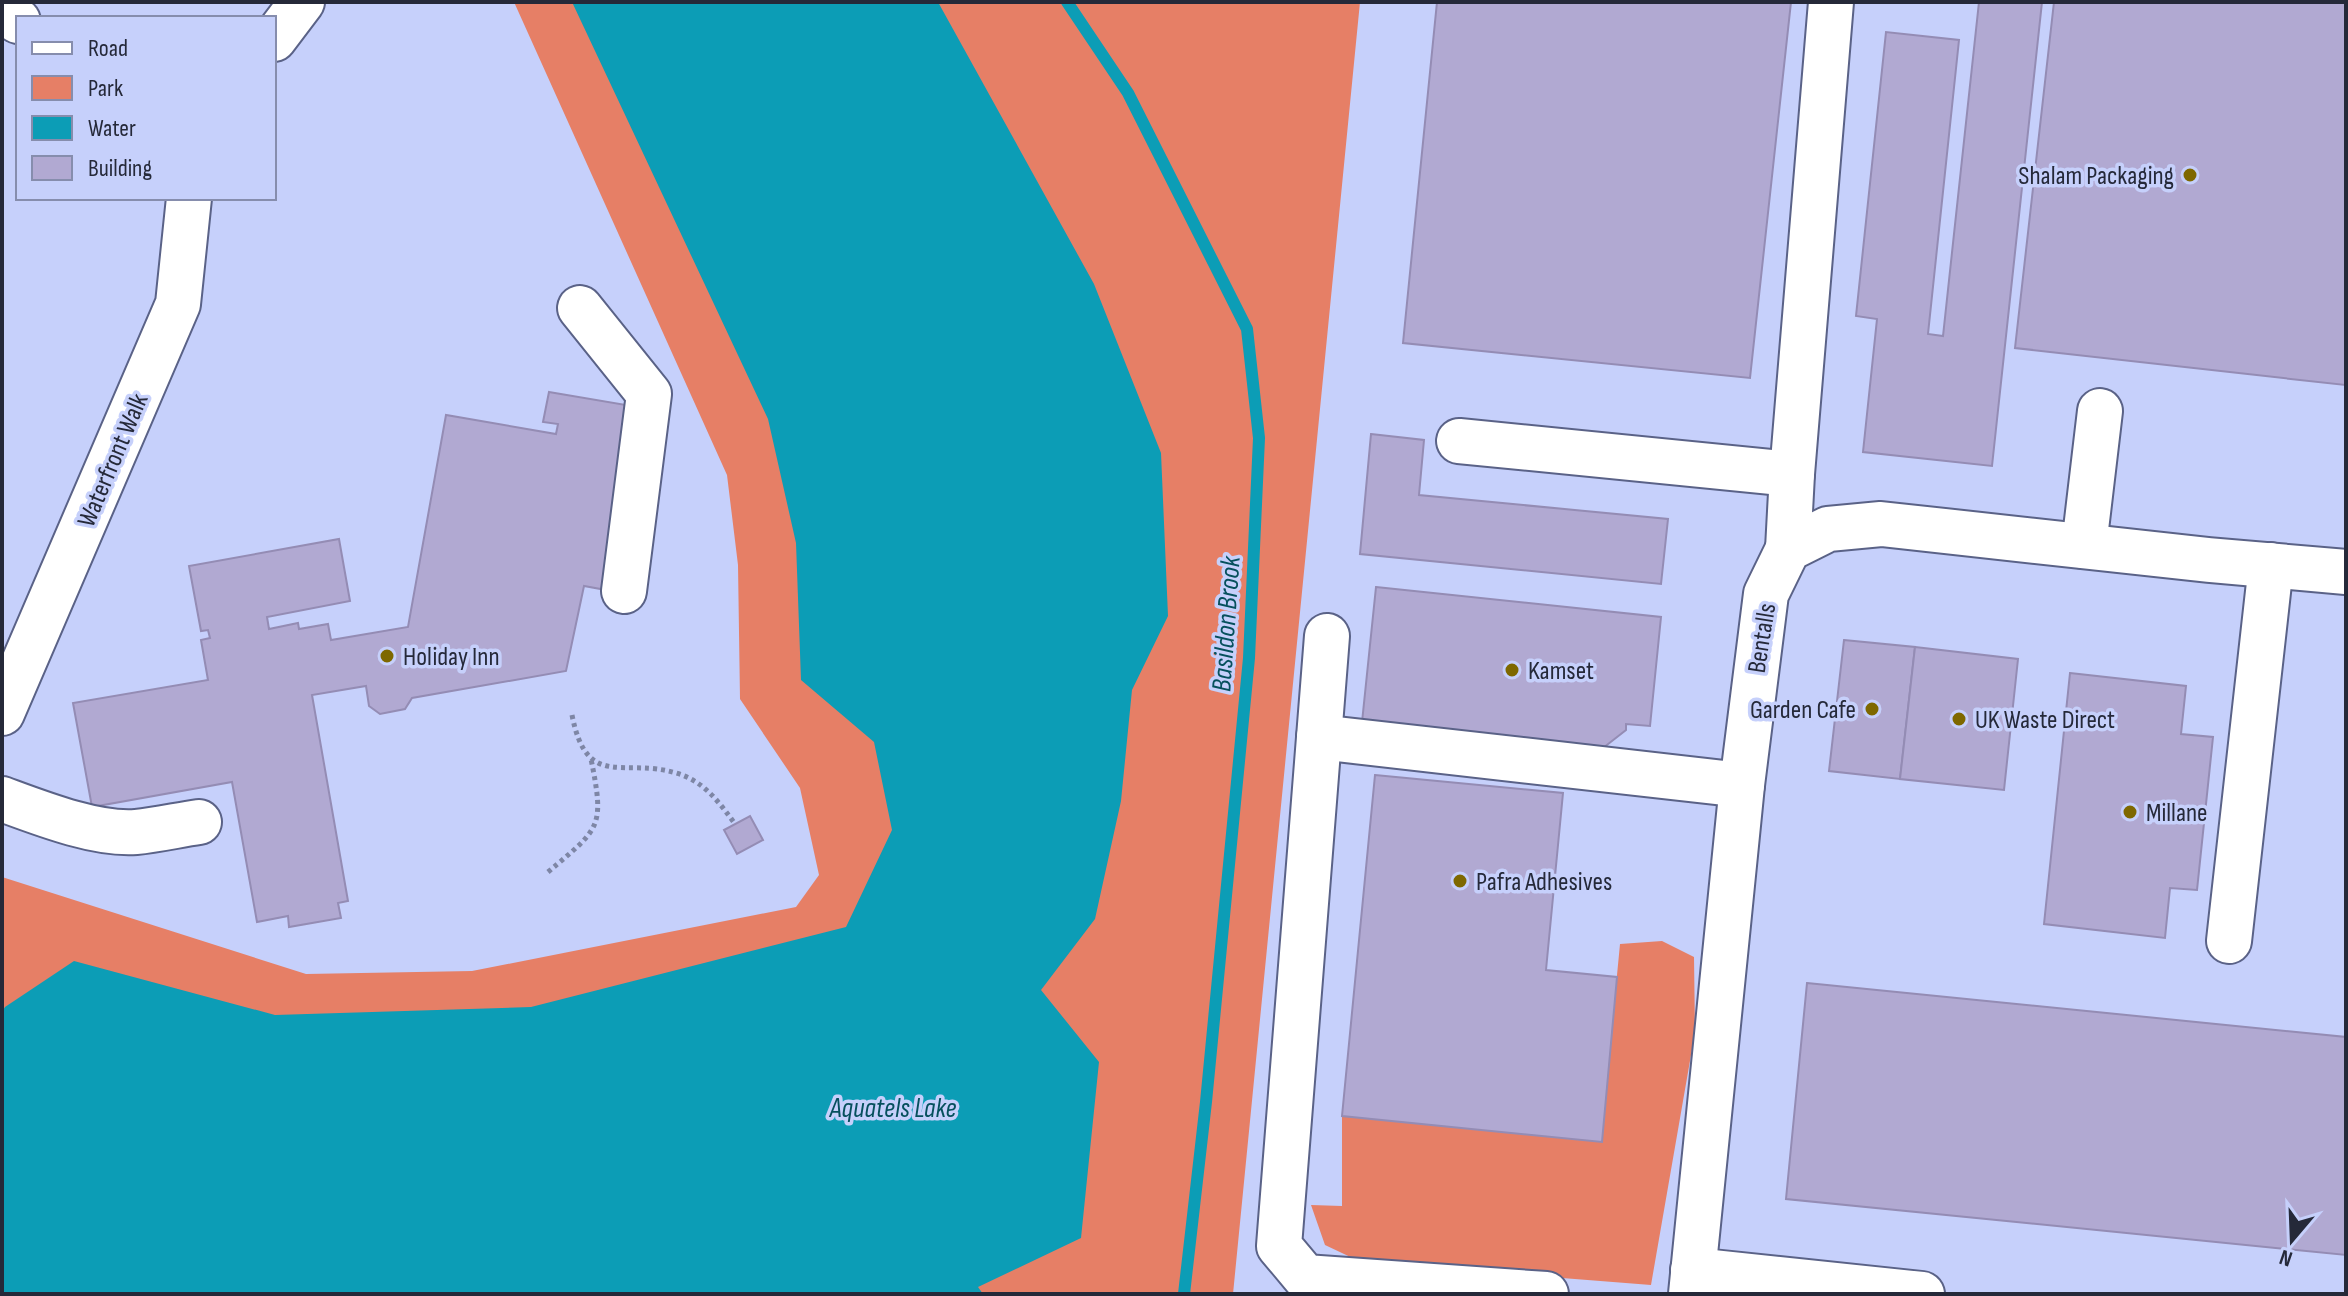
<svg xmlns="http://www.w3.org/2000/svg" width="2348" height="1296" viewBox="0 0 2348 1296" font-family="'Sofia Sans Condensed',sans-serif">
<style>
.green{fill:#e67f66}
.water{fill:#0c9db6}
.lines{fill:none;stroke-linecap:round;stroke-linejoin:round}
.stream{stroke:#0c9db6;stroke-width:12}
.building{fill:#b1a9d2;stroke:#948cb4;stroke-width:2}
.minor-casing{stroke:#5a6287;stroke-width:48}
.path{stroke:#7e86a5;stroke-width:5;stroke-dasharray:4 4;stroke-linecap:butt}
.minor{stroke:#fff;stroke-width:44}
.poi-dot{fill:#7e6800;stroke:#c6d0fb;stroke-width:3}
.labels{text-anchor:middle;stroke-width:7;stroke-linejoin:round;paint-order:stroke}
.poi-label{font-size:26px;fill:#252939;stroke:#c6d0fb;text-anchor:start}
.street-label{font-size:26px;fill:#252939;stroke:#c6d0fb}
.water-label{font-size:28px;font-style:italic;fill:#06505d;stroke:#c6d0fb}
</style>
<rect width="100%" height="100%" fill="#c6d0fb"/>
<g class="green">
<path d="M514,2H1360L1233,1294H2V877L306,974L472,971L796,907L819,875L800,788L740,699L738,565L727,475Z"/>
<path d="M1662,941L1694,957L1695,1032L1651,1285L1361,1262L1325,1245L1311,1205L1342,1206V1116L1601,1141L1620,944Z"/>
</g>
<path class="water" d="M572,2H938L1094,284L1161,453L1168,616L1132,690L1121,801L1095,919L1041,990L1099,1062L1081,1238L978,1287L983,1294H2V1012L5,1007L74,961L275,1015L531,1007L846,927L892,830L874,742L801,680L796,543L768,419Z"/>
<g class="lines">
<path class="stream" d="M1067,2L1128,93L1247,329L1259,438L1249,658L1206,1102L1184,1294"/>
</g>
<g class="building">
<path d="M1437,2H1791L1750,378L1403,343Z"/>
<path d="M1979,2H2042L1992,466L1863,452L1877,319L1856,316L1886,32L1959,40L1928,334L1943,336Z"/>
<path d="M2054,2H2346L2345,385L2015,348Z"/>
<path d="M549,392L626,405L606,590L584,586L566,671L412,698L405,709L380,714L369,706L366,686L312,695L348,901L338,903L341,918L289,927L288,916L257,922L232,782L92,807L73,703L208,680L201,640L210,638L208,630L201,631L189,566L339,539L350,601L267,617L269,629L298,623L299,629L328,624L331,640L408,627L446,415L556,434L558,424L543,422Z"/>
<path d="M1371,434L1424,440L1419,495L1668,519L1661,584L1360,554Z"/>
<path d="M1376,587L1661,617L1650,726L1626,724V730L1603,748L1361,732Z"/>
<path d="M1844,640L1915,647L1900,779L1829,771Z"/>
<path d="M1915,647L2018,659L2004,790L1900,779Z"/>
<path d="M2070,673L2186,686L2181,734L2213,737L2197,890L2170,888L2165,938L2044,924Z"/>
<path d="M1375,775L1563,793L1546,970L1617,977L1602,1142L1342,1116Z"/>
<path d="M750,816L763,840L737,854L724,830Z"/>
<path d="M1807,983L2346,1037V1255L1786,1199Z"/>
</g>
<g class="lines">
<defs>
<g id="minor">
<path d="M2,11L18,21"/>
<path d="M274,39L302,2"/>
<path d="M580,308L649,394L624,591"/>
<path d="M1459,441L1792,474"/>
<path d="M2084,546L2100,411"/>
<path d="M1788,549L1792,474L1831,2"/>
<path d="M1327,636L1279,1246L1305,1277L1546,1294"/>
<path d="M2,713L178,304L189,198"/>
<path d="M1319,737L1742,785"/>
<path d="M2,799C40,813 96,835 136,832C157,830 178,825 199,822"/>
<path d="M2229,941L2271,565"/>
<path d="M1693,1270L1922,1294"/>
<path d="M1691,1294L1742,785L1766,594L1788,549L1828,529L1881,524L2209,560L2346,572"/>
</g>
</defs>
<use href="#minor" class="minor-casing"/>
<g class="path">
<path d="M572,715C587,791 623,757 676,773C704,781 719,802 735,824"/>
<path d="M548,872C600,828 605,828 591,759"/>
</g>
<use href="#minor" class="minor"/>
</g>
<g class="poi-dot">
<circle cx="2190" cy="175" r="8"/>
<circle cx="387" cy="656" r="8"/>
<circle cx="1512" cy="670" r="8"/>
<circle cx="1872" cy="709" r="8"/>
<circle cx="1959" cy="719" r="8"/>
<circle cx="2130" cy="812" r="8"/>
<circle cx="1460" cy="881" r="8"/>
</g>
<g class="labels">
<g class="poi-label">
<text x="2174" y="184" text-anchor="end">Shalam Packaging</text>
<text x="403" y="665">Holiday Inn</text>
<text x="1528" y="679">Kamset</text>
<text x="1856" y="718" text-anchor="end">Garden Cafe</text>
<text x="1975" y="728">UK Waste Direct</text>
<text x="2146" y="821">Millane</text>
<text x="1476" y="890">Pafra Adhesives</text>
</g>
<g class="street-label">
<text transform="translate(112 460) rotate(-67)" y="9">Waterfront Walk</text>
<text transform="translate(1761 638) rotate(-81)" y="9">Bentalls</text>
</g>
<g class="water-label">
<text transform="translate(1225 624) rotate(-86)" y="10">Basildon Brook</text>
<text x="893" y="1117">Aquatels Lake</text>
</g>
</g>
<rect width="2348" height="1296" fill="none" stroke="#252939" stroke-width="8"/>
<rect x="16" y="16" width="260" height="184" fill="#c6d0fb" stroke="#868dad" stroke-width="2"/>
<rect x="32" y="42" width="40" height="12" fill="#ffffff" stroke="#868dad" stroke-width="2"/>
<text x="88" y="56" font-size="24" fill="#252939">Road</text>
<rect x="32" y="76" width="40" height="24" fill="#e67f66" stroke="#868dad" stroke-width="2"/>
<text x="88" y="96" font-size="24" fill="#252939">Park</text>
<rect x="32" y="116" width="40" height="24" fill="#0c9db6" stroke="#868dad" stroke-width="2"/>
<text x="88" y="136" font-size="24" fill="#252939">Water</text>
<rect x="32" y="156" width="40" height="24" fill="#b1a9d2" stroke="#868dad" stroke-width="2"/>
<text x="88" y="176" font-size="24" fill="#252939">Building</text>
<g transform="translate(2292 1240) rotate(199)" stroke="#c6d0fb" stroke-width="6" paint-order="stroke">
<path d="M0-6L14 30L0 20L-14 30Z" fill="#252939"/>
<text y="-12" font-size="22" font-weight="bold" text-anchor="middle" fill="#252939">N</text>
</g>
</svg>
